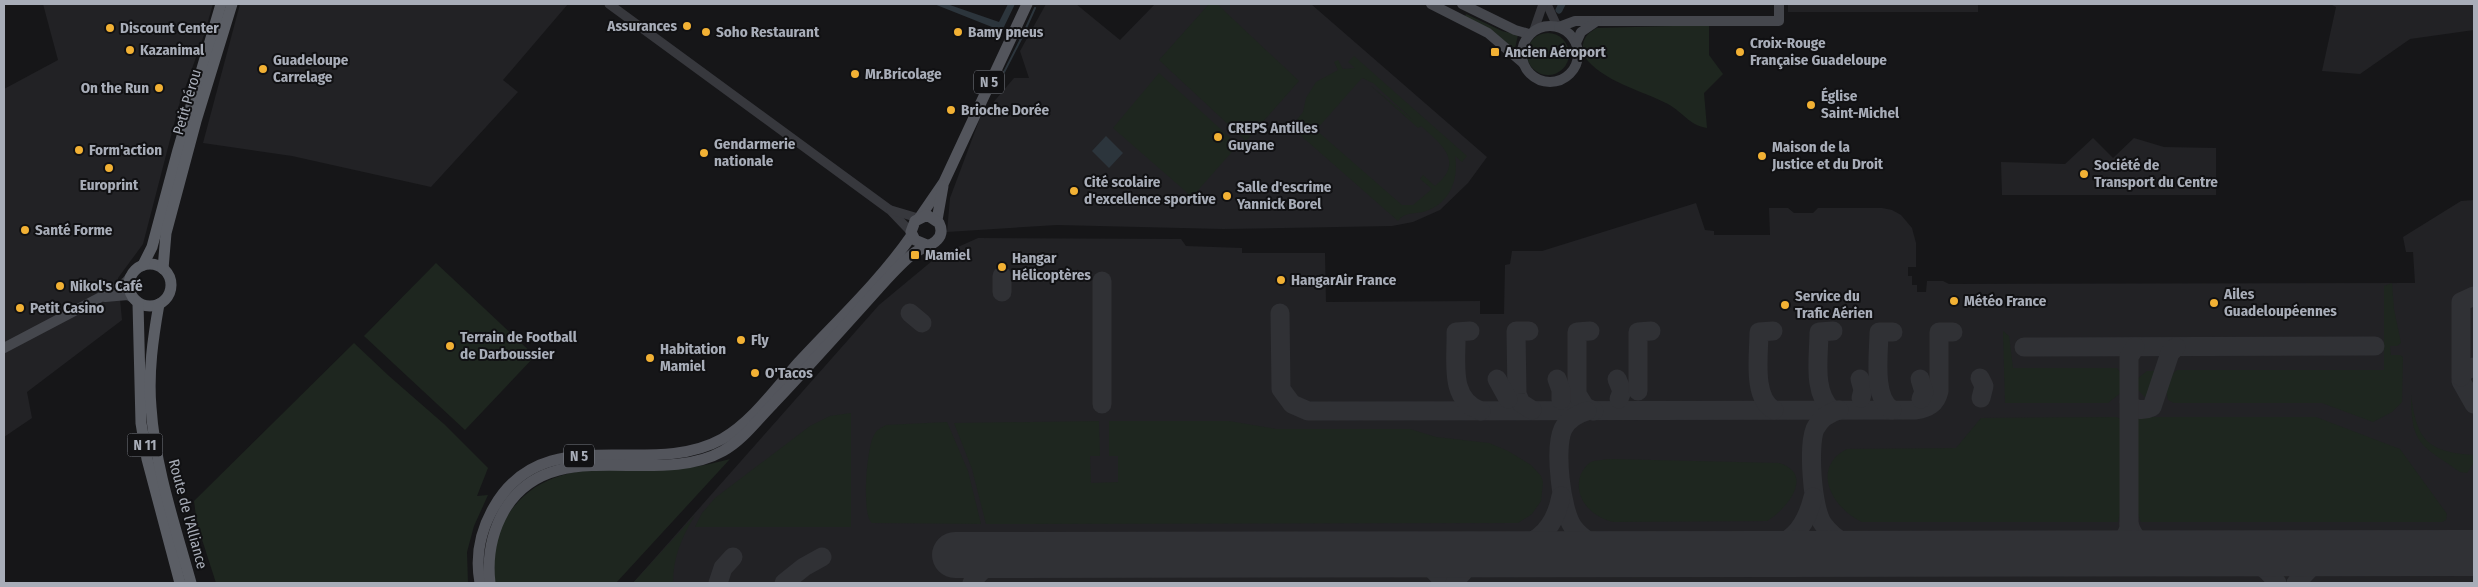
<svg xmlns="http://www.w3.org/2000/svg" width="2478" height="587" viewBox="0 0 2478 587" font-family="'Fira Sans Condensed',sans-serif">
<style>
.built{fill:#222225}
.green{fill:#1e261f;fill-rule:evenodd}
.water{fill:#2c353c}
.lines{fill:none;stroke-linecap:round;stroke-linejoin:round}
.stream{stroke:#2c353c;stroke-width:2}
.canal{stroke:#2c353c;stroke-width:7}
.taxiway{stroke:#303135;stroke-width:19}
.runway{stroke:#303135;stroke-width:46}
.tertiary{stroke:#37383d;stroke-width:9}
.secondary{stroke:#45474d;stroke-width:10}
.primary{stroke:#53555c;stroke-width:11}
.trunk{stroke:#5b5e65;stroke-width:11}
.poi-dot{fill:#f2b134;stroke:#111113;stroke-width:2}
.labels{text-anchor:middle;stroke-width:4;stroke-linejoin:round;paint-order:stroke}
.shield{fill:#111113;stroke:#7b7e86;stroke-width:1}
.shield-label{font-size:14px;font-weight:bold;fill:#a8adb8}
.poi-label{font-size:15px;font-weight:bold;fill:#a8adb8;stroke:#111113;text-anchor:start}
.street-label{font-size:15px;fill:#a8adb8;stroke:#111113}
</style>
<rect width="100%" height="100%" fill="#161618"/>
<g class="built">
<path d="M43,4H213L204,35L179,105L143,244L118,278L122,320L27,392L32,418L4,437V89L58,60Z"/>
<path d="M240,4H568L503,80L518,92L431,187L292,156L203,143Z"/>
<path d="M1046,4H1076L1120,40L1155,4H1311L1487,157L1468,183L1440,210L1413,222L1392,226L1223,229L1057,225L947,232L950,198L980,118L1014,78H1029L1020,51Z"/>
<rect x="1788" y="4" width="190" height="8"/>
<path d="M2330,4H2474V30L2410,39L2360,74L2322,71L2336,7Z"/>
<path d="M2093,138L2113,158L2134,138L2164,147L2216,148V195H2002L2001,162L2065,164Z"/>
<path d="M2474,200V583H633L879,305L938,256L978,238L1181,239L1186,246L1242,248V253H1325L1326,302L1480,301V314H1504L1505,265L1510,264L1512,251H1542L1696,203L1705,230L1714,231V235H1770L1769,208H1788L1794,213H1813L1818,208H1882L1892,210L1901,215L1912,228L1916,243V267H1908V276H1912V285H1917V292H1926L1927,281H1943L1949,284L2415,283L2413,252H2406L2403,237L2461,201Z"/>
</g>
<g class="green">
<path d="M1209,4H1217L1299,81L1246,141L1159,60Z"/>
<path d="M1466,14L1502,31L1518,35L1514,53L1465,16Z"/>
<path d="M1709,25V55L1723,74L1704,93L1707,128C1689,125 1684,113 1668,104C1641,90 1603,82 1584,56C1581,42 1584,35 1597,28Z"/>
<circle cx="1548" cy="54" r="21"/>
<path d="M1354,56L1467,156L1462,162L1455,156C1459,179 1450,203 1426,211C1414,215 1406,211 1398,221L1291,127L1303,112L1306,98L1316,82L1338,70L1334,62L1338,60L1343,69L1355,68L1348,62ZM1362,78L1373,83L1413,120L1371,86L1418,128L1421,126C1442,145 1465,162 1435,186L1423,175L1420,179L1432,189L1413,205H1402L1316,130Z"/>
<path d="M1159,73L1238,145L1192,197L1113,128Z"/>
<path d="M436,263L535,356L465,430L364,336Z"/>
<path d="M2392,283L2394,309L2401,343L2397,346H2390L2391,355H2400L2403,357L2402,402L2392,412L2373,422L2322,403H2174L2168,400C2165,390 2168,376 2177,370H2384V286Z"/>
<path d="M2003,331L2009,336L2013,368H2117L2123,376L2122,392L2108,403H2005Z"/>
<path d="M354,343L389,376L444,424L488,468L477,496L488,495L474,526L467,552L468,583H216L197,524L194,501Z"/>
<path d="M2147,371H2154C2155,379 2153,395 2148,400L2138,390L2137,379Z"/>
<path d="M2411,395C2417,441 2428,452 2474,455L2473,464L2467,473L2460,472C2422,445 2411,446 2411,395Z"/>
<path d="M851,413V527H695L702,513L715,498L810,426L830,416Z"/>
<path d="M2116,417L2121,419L2124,425L2123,499L2118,522H1862C1832,508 1810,468 1847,449L1956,448L1981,418Z"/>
<path d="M2140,417H2316L2400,449L2447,514L2446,520L2442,522H2141C2131,505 2135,445 2135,423Z"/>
<path d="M1099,421L1100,456H1090L1091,483L1118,482V456H1109V421H1229L1276,429H1410L1436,437L1489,443L1508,451L1531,465L1541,476L1543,482L1541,501L1532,514L1518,523L986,524L972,469L954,423Z"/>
<path d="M947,422L968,471L981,524L872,523C861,515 867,446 874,435C877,429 881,428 886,425Z"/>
<path d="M730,459L616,583H495C492,550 494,528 518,502C561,455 635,473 692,467C705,466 717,462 730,459Z"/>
<path d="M1610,459L1779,463C1816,474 1786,510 1767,521L1614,522C1592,518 1572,497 1581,474C1583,470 1587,464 1591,462C1596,460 1605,460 1610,459Z"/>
<path d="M695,515C682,537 673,557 673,583H633Z"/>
</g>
<g class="water">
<path d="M934,4H947L999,22L1008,4H1015L1002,31Z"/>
<path d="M1106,136L1123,153L1109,168L1092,151Z"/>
</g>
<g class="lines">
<g class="stream">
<path d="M1015,37L1021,39L1035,8"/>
<path d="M1000,80L1021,39"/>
</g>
<path class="canal" d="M1559,10L1562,4"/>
<g class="taxiway">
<path d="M1102,281V404"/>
<path d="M1002,292V276"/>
<path d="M910,313L922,323"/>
<path d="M1280,313L1281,389L1292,404L1308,411L1916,410C1928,408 1936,404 1939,391V332H1953"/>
<path d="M1470,331L1456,332C1457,360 1448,400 1481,411"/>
<path d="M1529,331H1516L1517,394L1521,403L1532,410"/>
<path d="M1590,331L1577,332V394L1585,407L1594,411"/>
<path d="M1773,331L1759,332C1759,355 1752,398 1774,410"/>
<path d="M2024,347L2375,346"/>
<path d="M2474,367C2467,369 2461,372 2461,381L2474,404"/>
<path d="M2461,377V302L2474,296"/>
<path d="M1980,378L1984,386L1981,398"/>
<path d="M1497,379L1508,399"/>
<path d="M1557,379L1561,390V400"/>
<path d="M1617,379L1622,391L1619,399"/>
<path d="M1860,379L1863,390L1861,398"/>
<path d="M1920,379L1924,392L1921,399"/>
<path d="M1638,391V332L1651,331"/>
<path d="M2129,402C2133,411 2144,411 2152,407L2170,353L2176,347"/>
<path d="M1832,410C1812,392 1819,357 1819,332L1833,331"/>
<path d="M1839,410C1828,413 1820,419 1815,429C1808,446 1812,509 1823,524C1836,542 1855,550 1876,554"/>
<path d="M1892,410C1872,397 1879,353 1879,332H1893"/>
<path d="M1587,411C1577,414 1568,419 1563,429C1554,448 1561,510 1573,527C1583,541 1599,547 1614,553"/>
<path d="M2129,524C2134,540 2144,549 2160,552"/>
<path d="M1756,553C1790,545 1805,530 1813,497"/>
<path d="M2094,553C2110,550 2124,545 2129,528V357L2135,347"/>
<path d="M2227,553C2247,558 2266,564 2277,583"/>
<path d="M2442,554L2463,550L2474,545"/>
<path d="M1402,555L1429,565L1445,583"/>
<path d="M718,583L723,568L733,557"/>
<path d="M784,583L804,567L822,557"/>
<path d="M972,583C982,566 997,560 1015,555"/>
<path d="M1455,583C1481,535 1547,570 1561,496"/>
<path d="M2296,583L2317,561L2342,553"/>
</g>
<path class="runway" d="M955,555L2474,553"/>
<g class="tertiary">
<path d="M609,4L890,210L911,232"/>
<path d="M1547,4L1557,26"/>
<path d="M1534,30L1543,4"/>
<path d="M891,210L918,218"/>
</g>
<g class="secondary">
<path d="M1431,4L1488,33L1523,63"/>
<path d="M1462,4L1515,30L1529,34"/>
<circle cx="1550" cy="54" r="28"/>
<path d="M1559,27L1575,21H1779V4"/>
<path d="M1576,43L1581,32L1597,21"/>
<path d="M105,297L128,295L133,298"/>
<path d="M4,348L99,298L126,282L130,277"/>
</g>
<g class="primary">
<path d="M920,217L944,182L1027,4"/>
<path d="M937,220L943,186"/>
<path d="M480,583C475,556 480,531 494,507C545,418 648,480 722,439C752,422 776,388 799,362C837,321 880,281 912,235"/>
<path d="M490,583C487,557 491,534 504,511C551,431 655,489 723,451C743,440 757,420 773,404C808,367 842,329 877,290C889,277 900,264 914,253C921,248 932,246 937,240C942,235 942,229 939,223L927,215L915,221L911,232L915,240L927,245"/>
</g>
<g class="trunk">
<circle cx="150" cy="285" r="21"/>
<path d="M143,265L152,247L178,150L221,4"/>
<path d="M163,269L166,233L196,121L232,4"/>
<path d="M138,303L141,423L147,459L180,583"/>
<path d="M159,304C153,338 148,373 151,407C155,468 175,525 191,583"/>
</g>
</g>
<g class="poi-dot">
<circle cx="687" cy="26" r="5"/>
<circle cx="110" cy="28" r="5"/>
<circle cx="706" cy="32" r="5"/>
<circle cx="958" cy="32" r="5"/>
<circle cx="130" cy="50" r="5"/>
<rect x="1490" y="47" width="10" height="10" rx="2.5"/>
<circle cx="1740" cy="52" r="5"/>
<circle cx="263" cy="69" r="5"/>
<circle cx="855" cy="74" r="5"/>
<circle cx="159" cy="88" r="5"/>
<circle cx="1811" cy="105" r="5"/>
<circle cx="951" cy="110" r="5"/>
<circle cx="1218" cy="137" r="5"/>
<circle cx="79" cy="150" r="5"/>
<circle cx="704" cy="153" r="5"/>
<circle cx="1762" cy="156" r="5"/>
<circle cx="109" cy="168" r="5"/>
<circle cx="2084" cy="174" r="5"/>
<circle cx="1074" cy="191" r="5"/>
<circle cx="1227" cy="196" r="5"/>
<circle cx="25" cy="230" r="5"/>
<rect x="910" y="250" width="10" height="10" rx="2.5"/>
<circle cx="1002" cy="267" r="5"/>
<circle cx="1281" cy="280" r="5"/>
<circle cx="60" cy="286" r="5"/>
<circle cx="1954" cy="301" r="5"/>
<circle cx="2214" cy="303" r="5"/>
<circle cx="1785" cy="305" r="5"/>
<circle cx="20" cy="308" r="5"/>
<circle cx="741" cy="340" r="5"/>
<circle cx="450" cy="346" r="5"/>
<circle cx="650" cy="358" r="5"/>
<circle cx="755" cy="373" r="5"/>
</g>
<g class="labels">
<g class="shield">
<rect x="974" y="70.5" width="30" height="23" rx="4"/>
<rect x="127.5" y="433.5" width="35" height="23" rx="4"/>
<rect x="564" y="444.5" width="30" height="23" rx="4"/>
</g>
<g class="shield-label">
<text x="989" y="87">N 5</text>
<text x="145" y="450">N 11</text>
<text x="579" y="461">N 5</text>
</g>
<g class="poi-label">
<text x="677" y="31" text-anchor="end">Assurances</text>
<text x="120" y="33">Discount Center</text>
<text x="716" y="37">Soho Restaurant</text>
<text x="968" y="37">Bamy pneus</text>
<text x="1750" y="48">Croix-Rouge<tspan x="1750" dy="17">Française Guadeloupe</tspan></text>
<text x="140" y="55">Kazanimal</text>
<text x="1505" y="57">Ancien Aéroport</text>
<text x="273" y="65">Guadeloupe<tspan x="273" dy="17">Carrelage</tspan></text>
<text x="865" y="79">Mr.Bricolage</text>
<text x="149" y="93" text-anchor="end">On the Run</text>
<text x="1821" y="101">Église<tspan x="1821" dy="17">Saint-Michel</tspan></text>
<text x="961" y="115">Brioche Dorée</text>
<text x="1228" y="133">CREPS Antilles<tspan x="1228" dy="17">Guyane</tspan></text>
<text x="714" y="149">Gendarmerie<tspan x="714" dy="17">nationale</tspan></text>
<text x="1772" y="152">Maison de la<tspan x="1772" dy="17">Justice et du Droit</tspan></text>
<text x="89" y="155">Form'action</text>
<text x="2094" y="170">Société de<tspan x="2094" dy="17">Transport du Centre</tspan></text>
<text x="1084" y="187">Cité scolaire<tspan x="1084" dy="17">d'excellence sportive</tspan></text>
<text x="109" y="190" text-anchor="middle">Europrint</text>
<text x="1237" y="192">Salle d'escrime<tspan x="1237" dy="17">Yannick Borel</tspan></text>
<text x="35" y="235">Santé Forme</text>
<text x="925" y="260">Mamiel</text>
<text x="1012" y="263">Hangar<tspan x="1012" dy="17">Hélicoptères</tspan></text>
<text x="1291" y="285">HangarAir France</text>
<text x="70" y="291">Nikol's Café</text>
<text x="2224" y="299">Ailes<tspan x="2224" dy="17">Guadeloupéennes</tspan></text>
<text x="1795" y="301">Service du<tspan x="1795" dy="17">Trafic Aérien</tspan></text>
<text x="1964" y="306">Météo France</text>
<text x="30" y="313">Petit Casino</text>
<text x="460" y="342">Terrain de Football<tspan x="460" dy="17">de Darboussier</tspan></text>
<text x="751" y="345">Fly</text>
<text x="660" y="354">Habitation<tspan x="660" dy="17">Mamiel</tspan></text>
<text x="765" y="378">O'Tacos</text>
</g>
<g class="street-label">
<text transform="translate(187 102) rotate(-74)" y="5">Petit Pérou</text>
<text transform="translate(188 514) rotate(75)" y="5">Route de l'Alliance</text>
</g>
</g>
<rect width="2478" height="587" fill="none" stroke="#a8adb8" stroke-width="10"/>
</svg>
